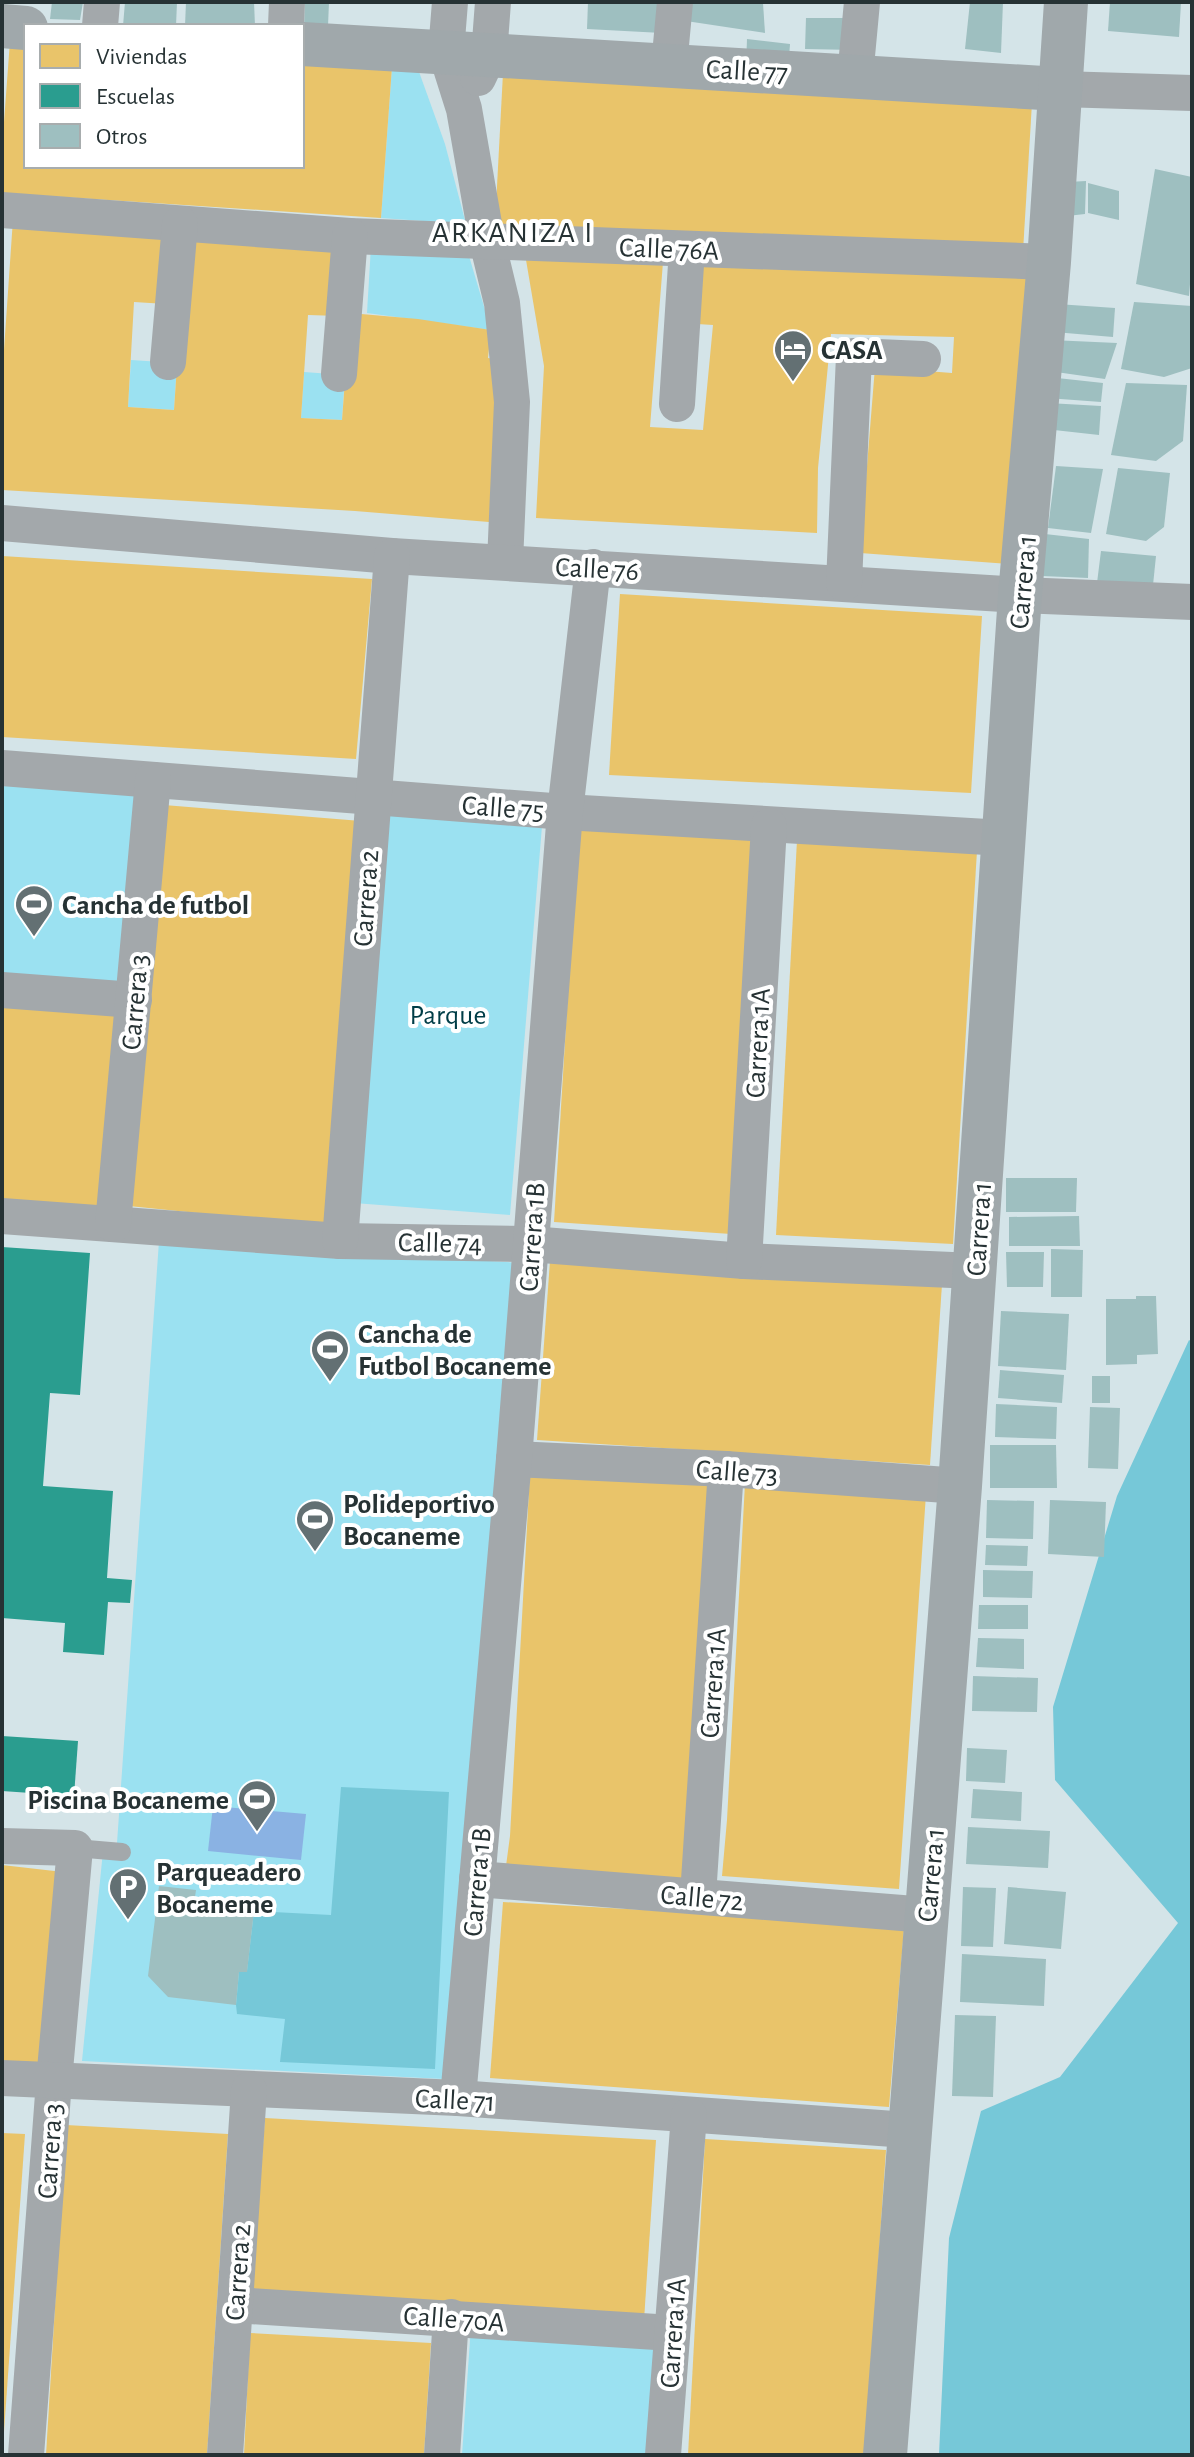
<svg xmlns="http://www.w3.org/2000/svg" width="1194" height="2457" viewBox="0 0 1194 2457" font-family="'Alegreya Sans',sans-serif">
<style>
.green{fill:#9be1f1}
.forest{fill:#76c8d8}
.water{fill:#8ab2e3}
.homes{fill:#e9c46a}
.schools{fill:#2a9d8f}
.building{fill:#9ebfc0}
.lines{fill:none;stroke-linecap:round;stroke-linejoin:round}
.lane{stroke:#a3a8ab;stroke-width:18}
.street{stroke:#a3a8ab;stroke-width:36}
.secondary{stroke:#a0a8ab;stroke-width:44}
.labels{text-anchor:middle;stroke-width:8;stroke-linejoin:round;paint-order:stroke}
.street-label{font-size:28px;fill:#263234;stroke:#fff}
.poi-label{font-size:28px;font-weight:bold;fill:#263234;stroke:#fff;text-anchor:start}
.park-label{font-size:28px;fill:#003d47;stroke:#fff}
.neighbourhood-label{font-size:30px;letter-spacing:2px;fill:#263234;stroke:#fff}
</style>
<rect width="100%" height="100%" fill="#d4e4e8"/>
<g class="green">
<path d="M392,67L418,69L445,144L466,224L381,218Z"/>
<path d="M371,246L469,256L491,330L367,313Z"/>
<path d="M131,360L177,363L174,410L128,407Z"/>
<path d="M304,372L345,375L342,420L301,418Z"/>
<path d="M2,782L147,795L129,993L2,981Z"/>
<path d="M386,814L542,826L510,1215L354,1203Z"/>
<path d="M159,1241L521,1263L444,2079L82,2061L103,1851L117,1843Z"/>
<path d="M471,2326L658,2338L650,2455H462Z"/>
</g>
<g class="forest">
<path d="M1189,1340L1192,1342V2455H939L949,2238L981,2111L1060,2077L1178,1923L1055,1780L1053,1707L1117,1496Z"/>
<path d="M341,1787L449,1792L435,2069L280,2062L285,2019L237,2014L236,2005L239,1972L247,1971L254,1911L331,1915Z"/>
</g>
<path class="water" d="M213,1806L306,1814L301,1860L208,1851Z"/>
<g class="homes">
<path d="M10,41L26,43V166H302V61L392,67L381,218L2,193V149Z"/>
<path d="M503,73L1032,103L1023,251L495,224Z"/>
<path d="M13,219L171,229L166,304L134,302L128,407L174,410L186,231L344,242L339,316L308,315L301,418L342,420L350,313L418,319L491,330L488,358L494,359V460L489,522L355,511L2,490V379Z"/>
<path d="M525,254L663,262L650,427L703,430L713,325L697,324L702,261L1031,272L1009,564L860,553L875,367L952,373L954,337L831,334L818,468L817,533L536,518L544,366Z"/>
<path d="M2,556L372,579L356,759L2,737Z"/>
<path d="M620,594L982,616L971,793L609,775Z"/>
<path d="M164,805L361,821L324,1226L129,1206Z"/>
<path d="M578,829L758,840L731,1234L554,1222Z"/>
<path d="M797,840L977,851L953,1244L776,1235Z"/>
<path d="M2,1000L122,1012L105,1209L2,1202Z"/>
<path d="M550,1261L942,1284L930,1465L537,1440Z"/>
<path d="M530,1472L710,1484L684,1879L506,1866L510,1836Z"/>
<path d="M745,1483L926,1494L899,1889L722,1876L727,1820Z"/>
<path d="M2,1865L63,1872L46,2068L2,2066Z"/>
<path d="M503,1902L788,1918L904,1929L889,2107L490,2078Z"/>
<path d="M265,2118L656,2140L644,2320L252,2294Z"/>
<path d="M66,2125L228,2134L207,2455H46Z"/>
<path d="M2,2133L25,2134L4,2432H2Z"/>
<path d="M705,2139L886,2150L865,2455H688Z"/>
<path d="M250,2333L431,2343L424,2455H244Z"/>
</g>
<g class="schools">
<path d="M2,1247L90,1253L80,1395L50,1393L43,1486L113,1491L107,1578L132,1580L130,1603L108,1602L104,1655L63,1652L65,1623L2,1618Z"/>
<path d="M2,1736L78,1741L74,1796L2,1791Z"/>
</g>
<g class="building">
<path d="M52,2H83L80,20L50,19Z"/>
<path d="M125,2H177L176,26H123Z"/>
<path d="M186,2H254L255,26H185Z"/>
<path d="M305,2H329L328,26L304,28Z"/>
<path d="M588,2H663L662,33L587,29Z"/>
<path d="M689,2L763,3L765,33L686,21Z"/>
<path d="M970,2H1003L1001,53L965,49Z"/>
<path d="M1110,2H1181L1179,37L1108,31Z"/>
<path d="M806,18H856L855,50L805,49Z"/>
<path d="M747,39L790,44L788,72L746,67Z"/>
<path d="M1155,169L1192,177V260L1189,296L1136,284Z"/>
<path d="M1086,181L1085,214L1067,216L1068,182Z"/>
<path d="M1088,183L1119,191V220L1088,213Z"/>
<path d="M1134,302L1192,306V368L1164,377L1121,369Z"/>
<path d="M1057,304L1115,308L1113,337L1054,332Z"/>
<path d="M1051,340L1117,343L1105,379L1049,371Z"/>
<path d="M1048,377L1103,383L1101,402L1047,398Z"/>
<path d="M1126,383L1187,385L1183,441L1156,461L1111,455Z"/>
<path d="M1048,403L1101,406L1099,435L1045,429Z"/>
<path d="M1056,466L1103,469L1091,533L1048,528Z"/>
<path d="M1118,468L1170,473L1164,527L1146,541L1106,534Z"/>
<path d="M1045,534L1089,539L1088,578L1042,576Z"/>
<path d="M1101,551L1156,556L1153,585L1097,583Z"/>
<path d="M1006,1178H1077L1076,1212H1006Z"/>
<path d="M1079,1216L1080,1246H1009V1217Z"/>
<path d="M1051,1249L1083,1250L1082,1297H1051Z"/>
<path d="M1006,1252H1044L1043,1287H1007Z"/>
<path d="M1136,1296H1156L1158,1354L1137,1355V1364L1106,1365V1299H1136Z"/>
<path d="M1001,1311L1069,1314L1066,1370L998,1366Z"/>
<path d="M1000,1370L1064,1375L1062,1403L998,1398Z"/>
<rect x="1092" y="1376" width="18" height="27"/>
<path d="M996,1404L1057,1407L1056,1439L995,1437Z"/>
<path d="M1090,1407L1120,1408L1118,1469L1088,1468Z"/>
<path d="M990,1445H1056L1057,1488H990Z"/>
<path d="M987,1500L1034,1501L1033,1539L986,1538Z"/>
<path d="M1050,1500L1106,1502L1104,1557L1048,1554Z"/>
<path d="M986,1545L1028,1546L1027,1566L985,1565Z"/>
<path d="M983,1570L1033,1571L1032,1598L983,1597Z"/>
<path d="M979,1605H1028V1629H978Z"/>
<path d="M978,1638L1024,1639V1669L976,1667Z"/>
<path d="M973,1676L1038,1678L1037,1712L972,1711Z"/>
<path d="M967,1748L1007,1750L1005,1783L966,1781Z"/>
<path d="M973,1789L1022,1792L1021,1821L971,1818Z"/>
<path d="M968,1827L1050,1831L1048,1868L966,1864Z"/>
<path d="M159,1886L196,1890L194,1904L254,1911L247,1972H239L236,2005L168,1997L148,1976Z"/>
<path d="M963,1887L996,1888L993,1947L961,1946Z"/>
<path d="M1008,1887L1066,1892L1061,1949L1004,1944Z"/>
<path d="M962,1954L1046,1959L1044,2006L960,2002Z"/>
<path d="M955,2015L996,2016L993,2097L952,2096Z"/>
</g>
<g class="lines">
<path class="lane" d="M75,1848L122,1852"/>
<g class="street">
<path d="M450,2L446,52L464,109L487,241L502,303L512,402L505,562"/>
<path d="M100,26L102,2"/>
<path d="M286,26L287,2"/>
<path d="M669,66L675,2"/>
<path d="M855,77L862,2"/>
<path d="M478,78L489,55L493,2"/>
<path d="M1060,89L1192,93"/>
<path d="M2,210L350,236L1049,262"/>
<path d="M168,362L180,224"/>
<path d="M339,374L350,236"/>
<path d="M677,404L687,249"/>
<path d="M2,523L392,556L1020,595L1192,602"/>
<path d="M844,583L854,356L923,359"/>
<path d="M2,768L565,812L1004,838"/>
<path d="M2,990L134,1000"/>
<path d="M2,1216L340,1241L530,1244L744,1261L975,1271"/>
<path d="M113,1224L153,780"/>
<path d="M340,1241L392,556"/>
<path d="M744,1261L769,826"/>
<path d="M514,1459L726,1469L960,1486"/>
<path d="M2,1846L75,1848L54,2081L26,2455"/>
<path d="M477,1879L927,1915"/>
<path d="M698,1896L726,1469"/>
<path d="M2,2078L458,2098L908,2130"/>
<path d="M458,2098L514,1459L565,812L593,567"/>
<path d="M235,2305L672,2333"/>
<path d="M225,2455L249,2090"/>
<path d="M442,2455L451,2317"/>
<path d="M663,2455L689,2115"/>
</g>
<g class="secondary">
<path d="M2,26L26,28"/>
<path d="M302,44L1060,89"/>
<path d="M885,2455L960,1486L1020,595L1049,262L1066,2"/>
</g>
</g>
<defs>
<symbol id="hotel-pin" viewBox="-11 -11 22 30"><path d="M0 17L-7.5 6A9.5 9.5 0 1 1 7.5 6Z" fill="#637073" stroke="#fff"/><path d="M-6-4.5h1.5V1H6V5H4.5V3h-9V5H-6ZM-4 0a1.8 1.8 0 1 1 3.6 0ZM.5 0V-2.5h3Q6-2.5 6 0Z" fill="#fff"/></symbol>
<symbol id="stadium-pin" viewBox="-11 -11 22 30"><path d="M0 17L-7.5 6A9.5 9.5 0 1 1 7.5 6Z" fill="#637073" stroke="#fff"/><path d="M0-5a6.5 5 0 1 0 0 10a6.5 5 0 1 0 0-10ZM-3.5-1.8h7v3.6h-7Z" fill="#fff"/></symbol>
<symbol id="parking-pin" viewBox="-11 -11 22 30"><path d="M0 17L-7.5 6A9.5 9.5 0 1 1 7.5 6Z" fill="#637073" stroke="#fff"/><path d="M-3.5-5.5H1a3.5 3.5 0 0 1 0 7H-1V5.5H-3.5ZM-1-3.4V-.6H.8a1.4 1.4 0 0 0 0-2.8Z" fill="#fff"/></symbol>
</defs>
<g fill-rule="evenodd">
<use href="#hotel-pin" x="771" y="327" width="44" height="60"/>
<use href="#stadium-pin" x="12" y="882" width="44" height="60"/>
<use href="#stadium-pin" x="308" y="1327" width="44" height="60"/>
<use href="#stadium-pin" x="293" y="1497" width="44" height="60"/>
<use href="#stadium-pin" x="235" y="1777" width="44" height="60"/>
<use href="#parking-pin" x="106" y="1865" width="44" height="60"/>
</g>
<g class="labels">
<g class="street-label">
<text transform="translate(747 70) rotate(3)" y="10">Calle 77</text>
<text transform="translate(669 248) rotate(2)" y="10">Calle 76A</text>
<text transform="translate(597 568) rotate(3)" y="10">Calle 76</text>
<text transform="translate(1022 582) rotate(-85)" y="10">Carrera 1</text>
<text transform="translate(503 807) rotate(4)" y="10">Calle 75</text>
<text transform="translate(365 898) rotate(-86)" y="10">Carrera 2</text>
<text transform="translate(134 1002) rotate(-85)" y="10">Carrera 3</text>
<text transform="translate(757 1043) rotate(-87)" y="10">Carrera 1A</text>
<text transform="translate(978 1229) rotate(-86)" y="10">Carrera 1</text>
<text transform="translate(531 1237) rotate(-86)" y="10">Carrera 1B</text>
<text transform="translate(440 1242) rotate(1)" y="10">Calle 74</text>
<text transform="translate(737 1471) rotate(4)" y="10">Calle 73</text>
<text transform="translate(712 1683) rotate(-86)" y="10">Carrera 1A</text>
<text transform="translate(930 1875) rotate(-85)" y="10">Carrera 1</text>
<text transform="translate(476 1882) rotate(-85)" y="10">Carrera 1B</text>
<text transform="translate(702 1897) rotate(5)" y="10">Calle 72</text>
<text transform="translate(455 2099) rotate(3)" y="10">Calle 71</text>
<text transform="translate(49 2151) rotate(-86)" y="10">Carrera 3</text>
<text transform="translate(237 2272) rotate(-86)" y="10">Carrera 2</text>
<text transform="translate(454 2318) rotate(4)" y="10">Calle 70A</text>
<text transform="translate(672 2333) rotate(-86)" y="10">Carrera 1A</text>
</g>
<g class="poi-label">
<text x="821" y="359">CASA</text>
<text x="62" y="914">Cancha de futbol</text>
<text x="358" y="1343">Cancha de<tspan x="358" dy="32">Futbol Bocaneme</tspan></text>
<text x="343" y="1513">Polideportivo<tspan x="343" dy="32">Bocaneme</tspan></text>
<text x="229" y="1809" text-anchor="end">Piscina Bocaneme</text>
<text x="156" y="1881">Parqueadero<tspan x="156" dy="32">Bocaneme</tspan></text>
</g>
<g class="park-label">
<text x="448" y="1024">Parque</text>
</g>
<g class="neighbourhood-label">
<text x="513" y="242">ARKANIZA I</text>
</g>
</g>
<rect width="1194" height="2457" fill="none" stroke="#263234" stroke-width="8"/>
<rect x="24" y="24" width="280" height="144" fill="#ffffff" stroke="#a8adae" stroke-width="2"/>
<rect x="40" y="44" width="40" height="24" fill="#e9c46a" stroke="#a8adae" stroke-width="2"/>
<text x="96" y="64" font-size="24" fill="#263234">Viviendas</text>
<rect x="40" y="84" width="40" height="24" fill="#2a9d8f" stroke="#a8adae" stroke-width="2"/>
<text x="96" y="104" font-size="24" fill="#263234">Escuelas</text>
<rect x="40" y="124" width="40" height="24" fill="#9ebfc0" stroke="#a8adae" stroke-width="2"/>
<text x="96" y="144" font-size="24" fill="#263234">Otros</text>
</svg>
